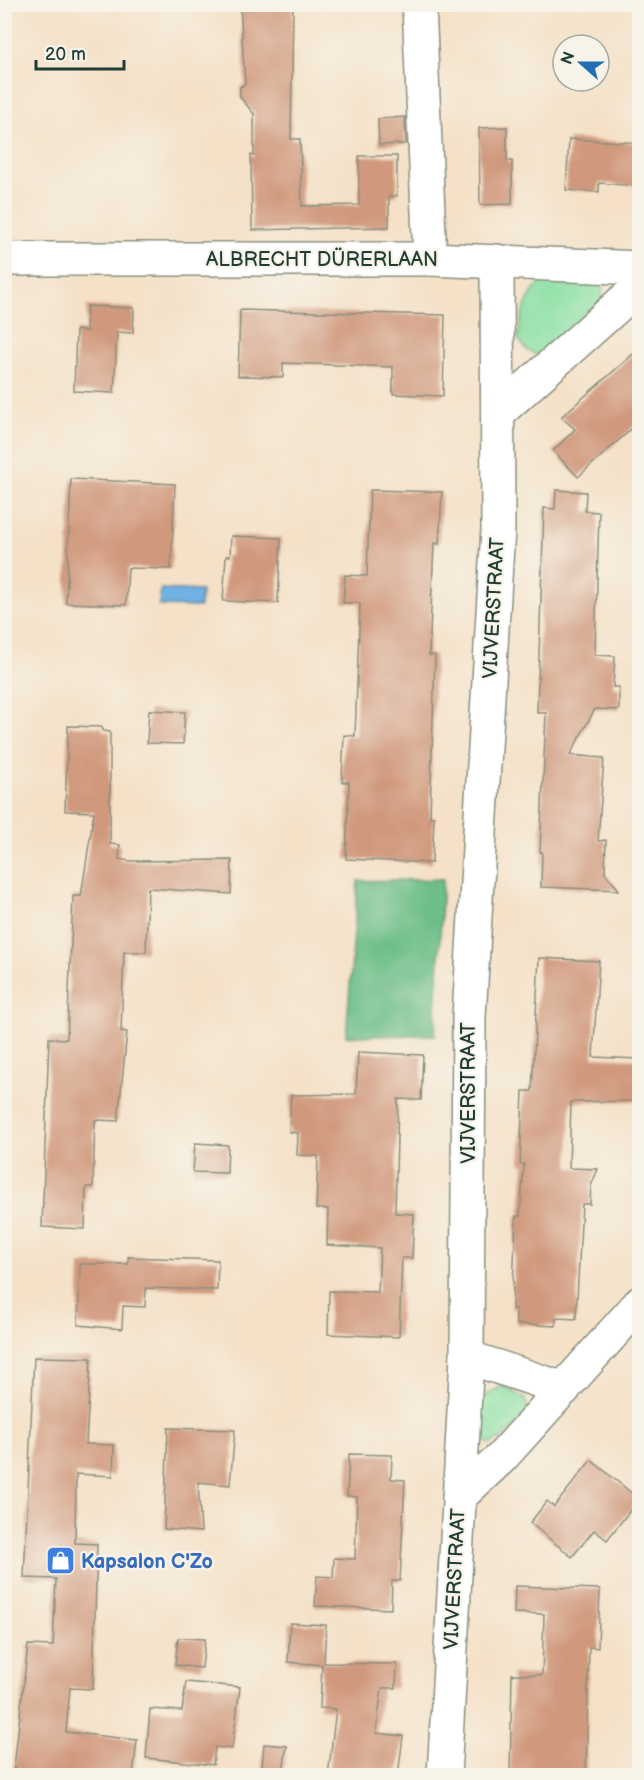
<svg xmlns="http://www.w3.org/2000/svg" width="644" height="1780" viewBox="0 0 644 1780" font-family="'Balsamiq Sans',sans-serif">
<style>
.green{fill:#87dfa3;stroke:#538e6c;stroke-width:1.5}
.forest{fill:#6dbe89;stroke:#467e5e;stroke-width:1.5}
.water{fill:#71b2e5;stroke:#48788c;stroke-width:1.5}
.building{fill:#d0997d}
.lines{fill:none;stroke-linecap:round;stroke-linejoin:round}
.street-casing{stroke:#8a8f7e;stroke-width:36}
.street{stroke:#fff;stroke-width:33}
.labels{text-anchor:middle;stroke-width:4.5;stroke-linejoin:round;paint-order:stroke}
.street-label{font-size:20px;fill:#1f3d34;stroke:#f7f3e8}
.shop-label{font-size:20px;font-weight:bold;fill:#366cbe;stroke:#f7f3e8;text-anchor:start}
</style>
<rect width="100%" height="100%" fill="#f7f3e8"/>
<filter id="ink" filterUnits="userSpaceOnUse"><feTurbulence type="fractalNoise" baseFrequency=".0167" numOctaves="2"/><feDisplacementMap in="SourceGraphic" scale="12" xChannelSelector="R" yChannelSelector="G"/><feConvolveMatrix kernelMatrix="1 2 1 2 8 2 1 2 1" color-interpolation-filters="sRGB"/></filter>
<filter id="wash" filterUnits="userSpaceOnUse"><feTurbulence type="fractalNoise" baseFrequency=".008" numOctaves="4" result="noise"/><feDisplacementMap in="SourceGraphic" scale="24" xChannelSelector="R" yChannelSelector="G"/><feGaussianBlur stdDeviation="1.35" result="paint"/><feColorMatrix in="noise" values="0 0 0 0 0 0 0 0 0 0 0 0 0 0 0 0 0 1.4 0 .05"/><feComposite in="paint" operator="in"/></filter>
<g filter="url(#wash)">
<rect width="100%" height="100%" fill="#f4e1c8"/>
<g class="green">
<path d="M545,278L595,280L603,289L601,301L540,356L528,351L518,339C521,314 526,295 545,278Z"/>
<path d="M504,1386L525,1399L530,1413L501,1439L489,1444L478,1438C478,1409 472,1398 504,1386Z"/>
</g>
<path class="forest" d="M443,879L435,1035L346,1036L358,881Z"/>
<path class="water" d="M161,589L201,591L200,607L159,606Z"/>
<g id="blocks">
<g class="building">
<path d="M240,4H293L291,139H300L302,206L359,205V156H397V196H389V227L252,230L251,155L254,156V114L240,97V87L245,84Z"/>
<path d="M405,117L406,144L379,145L378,119Z"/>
<path d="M507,127V161H512V204L480,205L479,128Z"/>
<path d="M569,139L639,143V186L599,183V192L566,190Z"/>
<path d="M87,306L134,308L133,333L117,332L114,393L74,391L76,330L86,331Z"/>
<path d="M240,310L445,315L443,396L393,394V367L283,363V377L238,376Z"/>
<path d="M639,349V422L578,477L553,451L575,429L561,417Z"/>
<path d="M71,479L175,484L171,569L128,568L126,605L66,603Z"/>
<path d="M370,490L442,492L439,544L434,543L429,655H435L430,817H434L432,863L346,859L349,782H342L344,735L355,736L360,603H343L345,575L367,576Z"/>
<path d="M556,490L586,492L585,511L599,512L595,655L615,656L613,687H619V710L595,709L570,755L604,758L598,841L606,840L605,873L619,890L541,887L542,852H540L546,713H537L544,508L555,509Z"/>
<path d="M231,536L281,538L278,603L223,601L226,556H230Z"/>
<path d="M149,710L185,712L183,744L147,743Z"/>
<path d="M68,726L102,727L103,731L110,732V844L120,845L119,859L129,861L232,860L231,894L148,888L146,952H124L121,1031L127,1032L118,1121L95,1120L93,1187H86L85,1229L42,1227L49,1038L67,1039L73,896H81L94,812L65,811Z"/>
<path d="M539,958L599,961L593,1057L639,1059V1101L571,1102L569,1168L598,1169L591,1186L590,1204H582L576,1319L556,1318V1326L516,1324V1309H512L516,1216H520L524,1164H520L523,1091H532Z"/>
<path d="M358,1052L423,1055L421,1100L398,1099L395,1213L414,1214L412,1258H402L399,1337L328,1334L329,1291L378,1292L380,1248L327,1245L328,1209H316L318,1156L297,1155L298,1133L289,1132L291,1095L356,1094Z"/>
<path d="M195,1143L228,1145L227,1173L193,1172Z"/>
<path d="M128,1257L218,1260L217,1290L146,1288L145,1307L123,1306L122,1329L78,1325L80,1264H128Z"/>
<path d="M34,1357L91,1358L86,1444L114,1445L113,1476L76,1474L75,1543L97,1544L93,1689L70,1688L66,1732L137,1740L133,1776H13L28,1645L53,1646L56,1579L24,1578Z"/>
<path d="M168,1428L235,1430L230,1485L198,1482L201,1532L164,1529Z"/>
<path d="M349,1454L392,1455L391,1479L405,1480L400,1581H392L391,1609L315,1606L317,1576L333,1577L334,1558L355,1559L357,1497L347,1496Z"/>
<path d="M591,1460L639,1499L607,1540L594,1530L572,1557L530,1523L547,1501L554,1507Z"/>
<path d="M515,1586L600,1589L598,1648L589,1647L586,1776H510L512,1674L542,1675L544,1614L514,1613Z"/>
<path d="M290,1623L326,1625L324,1663L397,1664L396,1688H382L376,1733L403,1736L398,1776H328L336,1709L320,1708L322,1665L288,1662Z"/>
<path d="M178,1638L205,1639L202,1668L175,1665Z"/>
<path d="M186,1682L240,1687L232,1749L215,1747L213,1765L146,1758L150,1709L182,1711Z"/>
<path d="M264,1744L287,1746L282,1776H261Z"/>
</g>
</g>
</g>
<g filter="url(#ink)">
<use href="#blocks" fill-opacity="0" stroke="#8a8f7e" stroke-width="1.5"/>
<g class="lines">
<defs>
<g id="street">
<path d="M419,4L430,259"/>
<path d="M4,259H430L640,268"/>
<path d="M499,412L640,286"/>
<path d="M467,1357L564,1389"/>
<path d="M459,1497L502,1457L640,1303"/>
<path d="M444,1776L467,1357L469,1017L498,529L497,261"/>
</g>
</defs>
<use href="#street" class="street-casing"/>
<use href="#street" class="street"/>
</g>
</g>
<defs>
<symbol id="shop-square" viewBox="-11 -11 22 22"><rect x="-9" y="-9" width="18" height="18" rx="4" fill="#3f7fe0" stroke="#f7f3e8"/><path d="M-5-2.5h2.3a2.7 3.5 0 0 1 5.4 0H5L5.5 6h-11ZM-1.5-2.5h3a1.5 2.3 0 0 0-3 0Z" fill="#fff"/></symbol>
</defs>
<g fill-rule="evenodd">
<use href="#shop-square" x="44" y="1544" width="33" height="33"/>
</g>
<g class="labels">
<g class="street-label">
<text x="322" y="266">ALBRECHT DÜRERLAAN</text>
<text transform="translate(493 608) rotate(-87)" y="7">VIJVERSTRAAT</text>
<text transform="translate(468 1093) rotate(-90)" y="7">VIJVERSTRAAT</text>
<text transform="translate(454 1579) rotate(-87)" y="7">VIJVERSTRAAT</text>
</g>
<g class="shop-label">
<text x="81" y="1568">Kapsalon C'Zo</text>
</g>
</g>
<rect width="644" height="1780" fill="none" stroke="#f7f3e8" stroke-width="24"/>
<g transform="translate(581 63) rotate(291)"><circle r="28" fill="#f7f3e8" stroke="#a1aaa0" stroke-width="1.5"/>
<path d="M0-4.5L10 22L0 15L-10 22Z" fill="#1f6fb2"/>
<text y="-9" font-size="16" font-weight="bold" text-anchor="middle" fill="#1f3d34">N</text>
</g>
<path d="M36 60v9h88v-9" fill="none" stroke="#1f3d34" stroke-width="3"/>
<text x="45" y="60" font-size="18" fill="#1f3d34" stroke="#f7f3e8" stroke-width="4.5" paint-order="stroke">20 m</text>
</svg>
